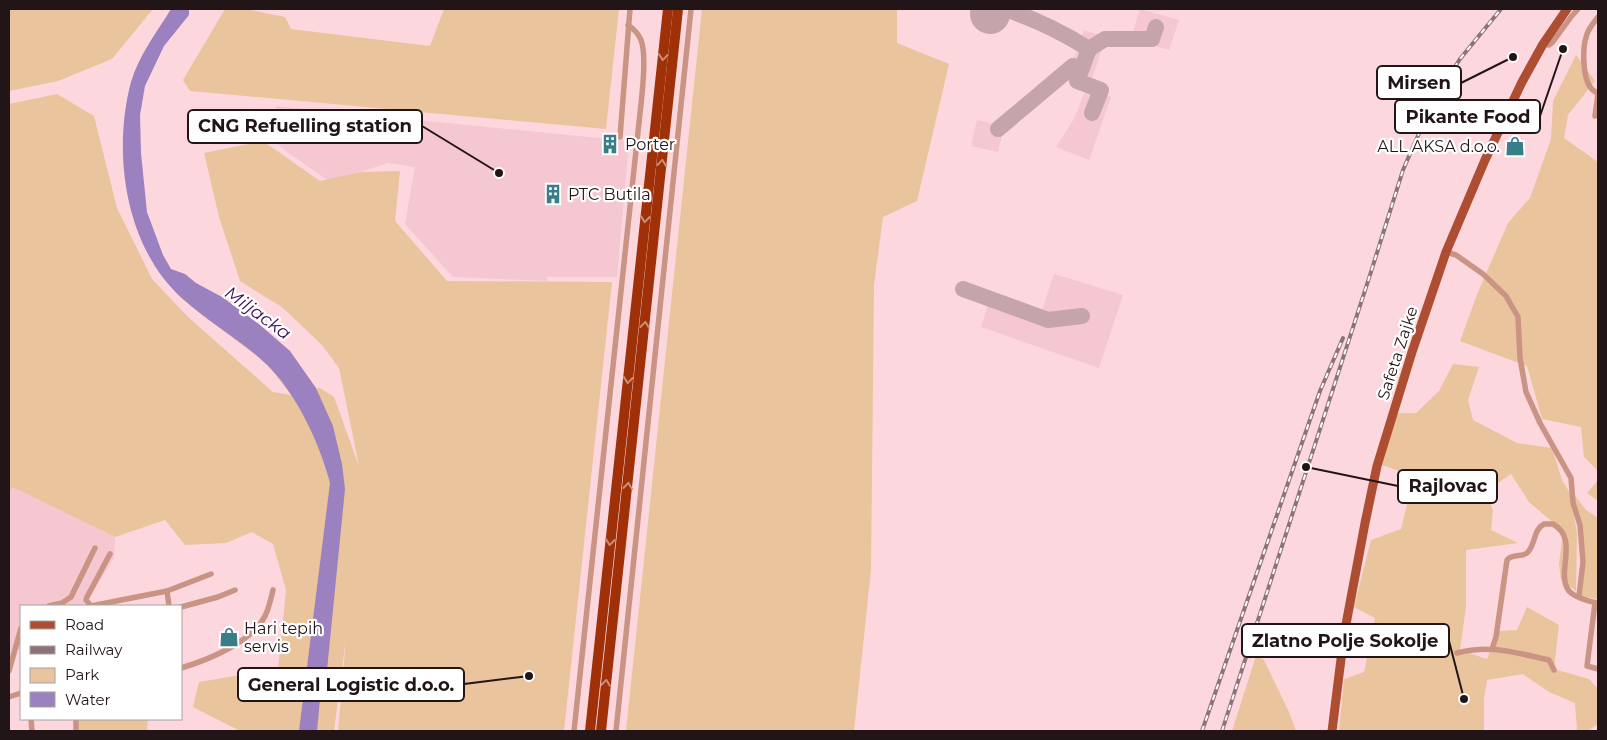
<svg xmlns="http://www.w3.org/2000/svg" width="1607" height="740" viewBox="0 0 1607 740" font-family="Montserrat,sans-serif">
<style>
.built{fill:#f5c7d0}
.green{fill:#eac49c}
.water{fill:#9b81bf}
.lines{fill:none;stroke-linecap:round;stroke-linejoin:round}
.taxiway{stroke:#c5a5ab;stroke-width:16}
.runway{stroke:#c5a5ab;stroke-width:40}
.minor{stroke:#ca9485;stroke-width:5.5}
.primary{stroke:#ad4e33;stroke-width:9}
.motorway{stroke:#9f3008;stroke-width:10}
.rail-casing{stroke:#8d7378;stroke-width:4}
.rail{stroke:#fff;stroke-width:2;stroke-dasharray:5.5;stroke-linecap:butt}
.oneway{stroke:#ca8d77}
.labels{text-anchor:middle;stroke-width:4.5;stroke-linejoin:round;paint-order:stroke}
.poi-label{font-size:16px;fill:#221518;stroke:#fff;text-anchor:start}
.street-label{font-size:16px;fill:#221518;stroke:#fff}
.water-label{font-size:18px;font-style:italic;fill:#37105b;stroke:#fff}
.leader{fill:none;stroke:#221518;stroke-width:2}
.callout-dot{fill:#221518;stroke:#fff;stroke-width:2}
.callout{fill:#fff;stroke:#221518;stroke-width:2}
.callout-label{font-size:18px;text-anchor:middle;font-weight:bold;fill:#221518}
</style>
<rect width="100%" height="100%" fill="#fdd7de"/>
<g class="built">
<path d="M1140,9L1179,20L1169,50L1131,38Z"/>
<path d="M1084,30L1106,37L1089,88L1066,80Z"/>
<path d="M1086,89L1111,97L1089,160L1056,147L1074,119Z"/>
<path d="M276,106L629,141L617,277H547V281L453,277L405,224L415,167L388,163L330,182L283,149L273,139Z"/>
<path d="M977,120L1004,126L998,152L971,146Z"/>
<path d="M1054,274L1123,295L1099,368L981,327L991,296L1041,313Z"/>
<path d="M13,486L115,537L114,558L84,606H21V650H17L9,671V492Z"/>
</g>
<g class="green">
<path d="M9,9H153L112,59L58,81L9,91Z"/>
<path d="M225,9H245L285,17L291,29L430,46L444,9H619L606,129L190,91L183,80Z"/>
<path d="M702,9H897V43L949,64L917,201L883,217L874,285L871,570L854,731H626Z"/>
<path d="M1576,55L1595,81L1568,115L1564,138L1598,162V471L1584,457L1581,427L1542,419L1527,366L1460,341L1478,292L1508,223L1530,198L1551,139L1553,101Z"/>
<path d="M57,94L94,116L117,208L152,279L188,317L273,392L291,395L267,364L182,299L172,288L303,390L320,388L334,397L359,466L339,368L322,345L283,308L240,281L219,217L204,153L263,141L320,181L361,172L400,171L395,221L447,281L612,282L564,731H338L346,639L334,731H240L193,707L199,682L278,669L286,590L273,544L252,532L226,543L185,545L165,520L115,537L13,487L9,492V104Z"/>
<path d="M1453,364L1479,367L1468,400L1473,420L1517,443L1552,448L1562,480L1570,493L1577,533L1576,591L1561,580L1559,564L1563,531L1529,502L1511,474L1485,492L1493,510L1491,530L1518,543L1466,550V607L1460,650L1487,659L1498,631L1517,630L1527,607L1559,625L1554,669L1589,679L1598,689V724L1587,731H1577L1575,703L1549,692L1523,674L1487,680L1484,698V731H1339L1344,679L1364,672L1375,618L1354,607L1371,540L1401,529L1414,476L1382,465L1397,413H1416L1439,391Z"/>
<path d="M1598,480V501L1587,493Z"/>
<path d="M1573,493L1586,510L1598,518V599L1579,596L1583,562Z"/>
<path d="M1256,656L1264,660L1289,712L1296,731H1232Z"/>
<path d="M78,719H148L147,731H78Z"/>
</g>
<path class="water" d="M171,9H189V15L164,46L145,86L140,115L141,153L147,212L163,255L171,269L185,274L196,283L222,297L260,325L290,351L316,388L333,426L342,464L345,489L327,670L320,699L317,731H299L330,483C320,444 296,392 266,364C241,340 209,323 183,299C125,248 112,153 131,82C139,55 157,32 171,9Z"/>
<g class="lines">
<g class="taxiway">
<path d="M1089,49L1105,39H1152L1156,27"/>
<path d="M1082,68L1077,81L1101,90L1092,113"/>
<path d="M998,129L1073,66L1082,68L1089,49C1062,32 1035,19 1005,9"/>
<path d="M963,289L1048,320L1082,316"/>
</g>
<path class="runway" d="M990,14L992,9"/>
<g class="minor">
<path d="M1598,17C1594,22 1589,28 1587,34C1582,48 1581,88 1598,93"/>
<path d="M1543,44L1549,45L1552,43L1571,17L1578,9"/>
<path d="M1595,116L1598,94"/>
<path d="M620,137L630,9"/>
<path d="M1446,252L1456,255L1483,274L1506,296L1518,317L1520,358L1526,392L1540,423L1571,478L1573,503L1580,525L1583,562L1579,596"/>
<path d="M110,554L87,597L86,600L91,606L167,591L169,606"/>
<path d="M167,591L211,574"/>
<path d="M1595,603L1587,666L1598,669"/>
<path d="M49,606L62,603L71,597L95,548"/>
<path d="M181,607L218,597L235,590"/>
<path d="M1492,649L1496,637L1507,560C1513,553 1523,558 1528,552C1536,543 1533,530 1544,524H1553C1580,539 1555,573 1569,591C1574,597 1590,602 1598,603"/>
<path d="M1457,653C1490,644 1517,653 1549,660L1554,670"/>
<path d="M181,668C208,660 252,642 265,616C269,608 271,598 273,590"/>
<path d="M9,671L21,628"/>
<path d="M9,697L21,693"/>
<path d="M31,719L32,731"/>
<path d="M76,719V731"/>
<path d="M574,731L638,132C640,111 648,57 641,40C638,33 634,29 628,25"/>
<path d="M616,731L691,9"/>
</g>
<path class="primary" d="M1332,731L1344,635L1365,523L1377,466L1412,352L1446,252L1485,160L1522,82L1543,44L1567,9"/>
<g class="motorway">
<path d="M590,731L668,9"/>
<path d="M601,731L678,9"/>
</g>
<defs>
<g id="rail">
<path d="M1202,731L1320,391L1343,338"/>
<path d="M1222,731L1370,275L1403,170L1433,101L1460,59L1501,9"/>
</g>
</defs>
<use href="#rail" class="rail-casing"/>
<use href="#rail" class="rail"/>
</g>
<defs><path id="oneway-chevron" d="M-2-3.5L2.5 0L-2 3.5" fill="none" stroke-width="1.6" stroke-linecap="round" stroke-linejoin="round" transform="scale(1.25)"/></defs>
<g class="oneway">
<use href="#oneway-chevron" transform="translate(663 57) rotate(96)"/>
<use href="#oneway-chevron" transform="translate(662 163) rotate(-84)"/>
<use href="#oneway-chevron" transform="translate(645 219) rotate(96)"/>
<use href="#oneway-chevron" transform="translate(645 325) rotate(-84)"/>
<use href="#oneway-chevron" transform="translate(628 380) rotate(96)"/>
<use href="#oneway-chevron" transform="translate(628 486) rotate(-84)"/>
<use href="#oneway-chevron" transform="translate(610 542) rotate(96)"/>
<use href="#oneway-chevron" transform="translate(606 683) rotate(-84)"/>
</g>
<defs>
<symbol id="building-bare" viewBox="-9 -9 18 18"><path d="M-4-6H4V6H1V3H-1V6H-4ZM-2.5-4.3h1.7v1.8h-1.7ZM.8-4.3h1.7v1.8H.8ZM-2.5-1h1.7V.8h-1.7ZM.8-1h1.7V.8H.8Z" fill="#377e89" stroke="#fff" stroke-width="2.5" paint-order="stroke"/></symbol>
<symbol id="shop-bare" viewBox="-9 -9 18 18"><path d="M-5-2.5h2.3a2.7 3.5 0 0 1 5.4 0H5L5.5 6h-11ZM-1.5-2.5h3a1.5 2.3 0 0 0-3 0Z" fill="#377e89" stroke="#fff" stroke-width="2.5" paint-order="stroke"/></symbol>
</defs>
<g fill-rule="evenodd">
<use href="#building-bare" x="596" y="130" width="28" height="28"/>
<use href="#shop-bare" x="1501" y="132" width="28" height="28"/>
<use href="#building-bare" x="539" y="180" width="28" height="28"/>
<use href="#shop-bare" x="215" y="623" width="28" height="28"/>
</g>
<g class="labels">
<g class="poi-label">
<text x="625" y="150">Porter</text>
<text x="1500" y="152" text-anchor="end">ALL AKSA d.o.o.</text>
<text x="568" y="200">PTC Butila</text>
<text x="244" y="634">Hari tepih<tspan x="244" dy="18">servis</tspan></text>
</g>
<g class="street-label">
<text transform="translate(1397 353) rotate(-72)" y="6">Safeta Zajke</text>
</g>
<g class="water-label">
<text transform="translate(258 313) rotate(36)" y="6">Miljacka</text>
</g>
</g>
<path class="leader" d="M1513 57L1461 83M1563 49L1540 116M499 173L422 126M1306 467L1398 486M1464 699L1449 641M529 676L464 684"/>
<g class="callout-dot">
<circle cx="1513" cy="57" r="5"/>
<circle cx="1563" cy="49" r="5"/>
<circle cx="499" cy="173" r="5"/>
<circle cx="1306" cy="467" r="5"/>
<circle cx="1464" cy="699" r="5"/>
<circle cx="529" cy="676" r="5"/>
</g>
<g class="callout">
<rect x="1377" y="66" width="84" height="33" rx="5"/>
<rect x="1395" y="100" width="145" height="33" rx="5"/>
<rect x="188" y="110" width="234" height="33" rx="5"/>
<rect x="1398" y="470" width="99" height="33" rx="5"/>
<rect x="1242" y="624" width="207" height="33" rx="5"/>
<rect x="238" y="668" width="226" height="33" rx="5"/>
</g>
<g class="callout-label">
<text x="1419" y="89">Mirsen</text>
<text x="1468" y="123">Pikante Food</text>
<text x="305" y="132">CNG Refuelling station</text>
<text x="1448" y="492">Rajlovac</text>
<text x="1345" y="647">Zlatno Polje Sokolje</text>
<text x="351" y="691">General Logistic d.o.o.</text>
</g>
<rect width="1607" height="740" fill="none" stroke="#221518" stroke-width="20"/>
<rect x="20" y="605" width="162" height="115" fill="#ffffff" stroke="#a7a1a3"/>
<rect x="30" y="621" width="25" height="8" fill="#ad4e33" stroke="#a7a1a3"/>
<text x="65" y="630" font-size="15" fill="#221518">Road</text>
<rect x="30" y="646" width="25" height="8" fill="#8d7378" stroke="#a7a1a3"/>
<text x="65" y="655" font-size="15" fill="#221518">Railway</text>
<rect x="30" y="668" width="25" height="15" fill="#eac49c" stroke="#a7a1a3"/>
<text x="65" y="680" font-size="15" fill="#221518">Park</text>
<rect x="30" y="692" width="25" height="15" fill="#9b81bf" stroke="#a7a1a3"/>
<text x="65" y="705" font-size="15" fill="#221518">Water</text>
</svg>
